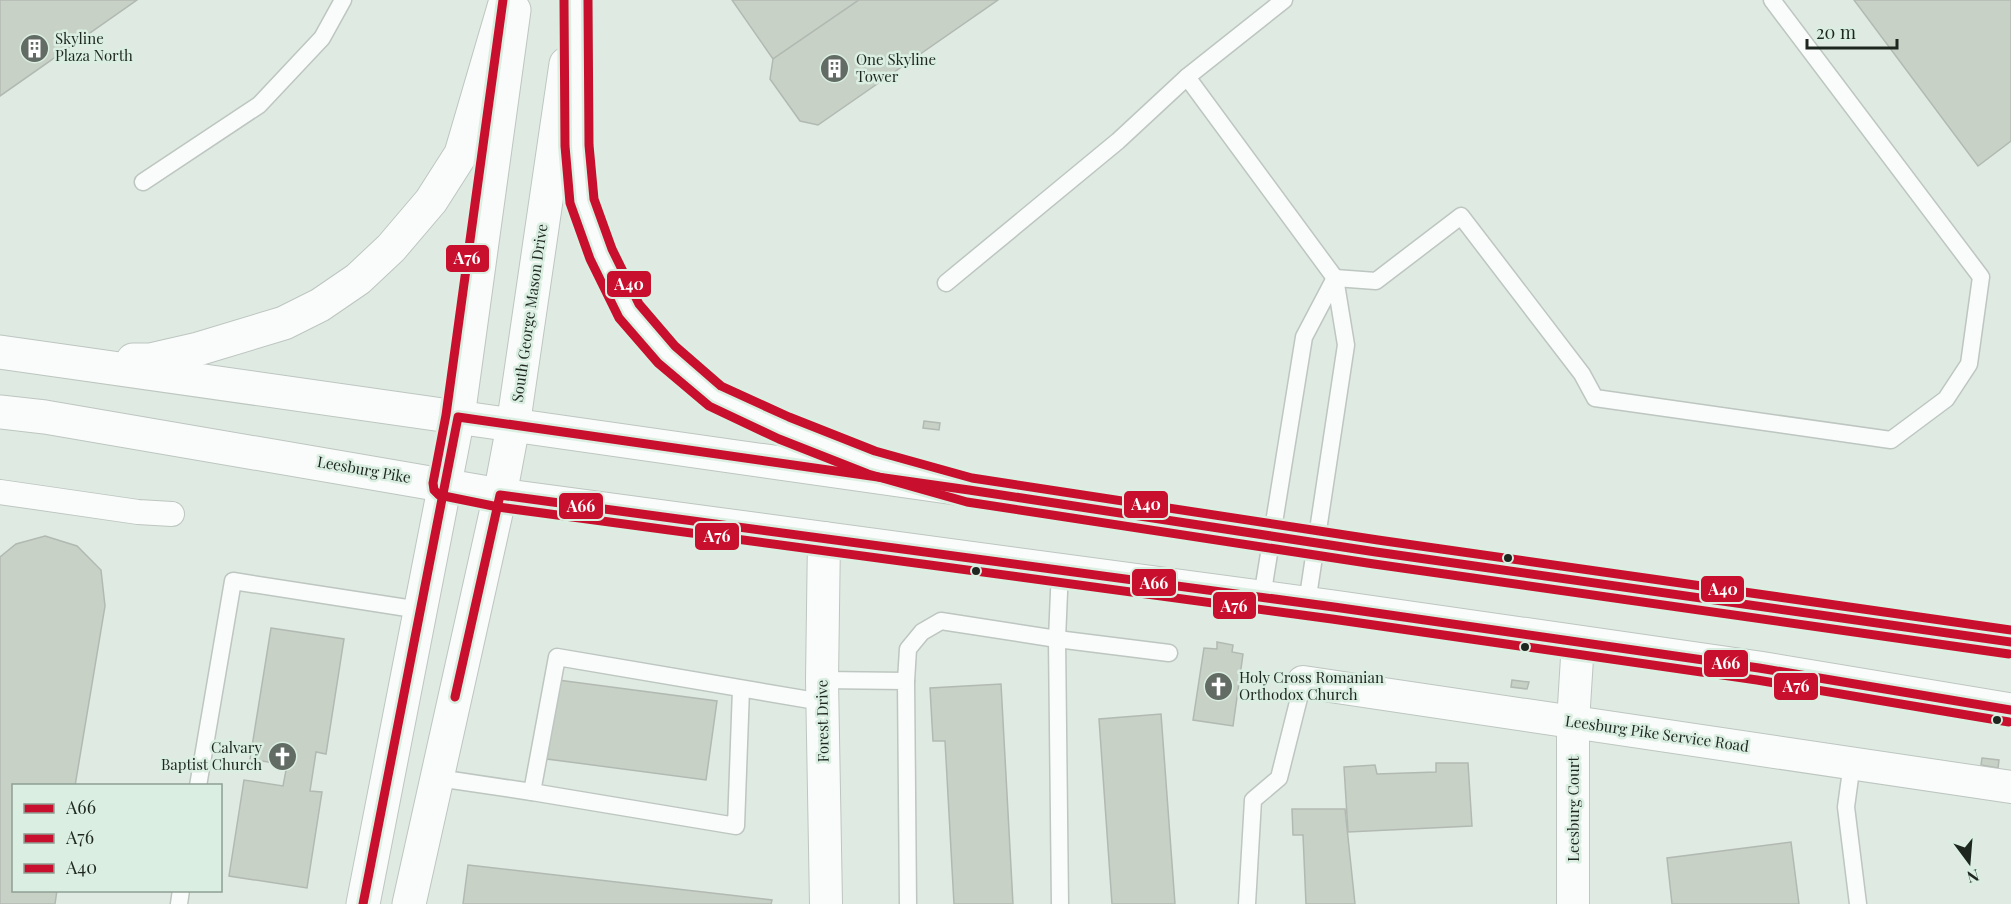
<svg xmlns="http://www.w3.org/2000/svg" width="2011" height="904" viewBox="0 0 2011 904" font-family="'Playfair Display',serif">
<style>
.building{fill:#c7d1c5;stroke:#b2b9b2;stroke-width:1.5}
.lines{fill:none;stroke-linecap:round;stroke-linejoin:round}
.service-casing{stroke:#bdc6c0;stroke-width:19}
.pedestrian-casing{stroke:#bdc6c0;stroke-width:26}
.minor-casing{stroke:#bdc6c0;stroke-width:34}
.secondary-casing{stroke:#bdc6c0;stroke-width:35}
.primary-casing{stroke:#bdc6c0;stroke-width:35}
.service{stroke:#fafcfb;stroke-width:16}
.pedestrian{stroke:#fafcfb;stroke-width:24}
.minor{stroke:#fafcfb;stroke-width:32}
.secondary{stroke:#fafcfb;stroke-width:33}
.primary{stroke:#fafcfb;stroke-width:33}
.bus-1-casing{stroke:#daefe1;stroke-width:14}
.bus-2-casing{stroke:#daefe1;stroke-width:14}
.bus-3-casing{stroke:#daefe1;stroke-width:14}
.bus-1{stroke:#c8102e;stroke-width:9}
.bus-2{stroke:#c8102e;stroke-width:9}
.bus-3{stroke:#c8102e;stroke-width:9}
.bus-dot{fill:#1e2620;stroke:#daefe1;stroke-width:2}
.labels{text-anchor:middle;stroke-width:5;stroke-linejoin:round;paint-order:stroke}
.poi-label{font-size:15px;fill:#1e2620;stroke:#daefe1;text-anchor:start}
.street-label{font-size:15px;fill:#1e2620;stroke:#daefe1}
.line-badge{stroke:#daefe1;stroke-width:2}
.badge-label{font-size:16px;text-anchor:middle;font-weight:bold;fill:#fff}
</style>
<rect width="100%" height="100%" fill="#dfeae2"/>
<g class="building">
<path d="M0,0H137L0,96Z"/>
<path d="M732,0H859L773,59Z"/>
<path d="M859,0H998L818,125L800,121L770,79L773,59Z"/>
<path d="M1854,0H2011V141L1978,166Z"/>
<path d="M924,421L940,423L939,430L923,428Z"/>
<path d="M45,536L77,546L101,570L105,606L75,786H14V890H57L55,904H0V557L16,544Z"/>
<path d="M271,628L344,639L326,754L316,752L310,791L322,792L307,888L229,876L244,780L283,786L287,765L250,759Z"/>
<path d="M1217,642L1233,645L1232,652L1243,654L1233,726L1193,720L1204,648L1217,649Z"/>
<path d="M558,680L717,701L706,780L547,759Z"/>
<path d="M1512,680L1529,682L1527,689L1511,687Z"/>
<path d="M1001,684L1013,904H954L945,741H933L930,688Z"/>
<path d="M1161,714L1175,904H1112L1099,719Z"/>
<path d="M1982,758L1999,760L1998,768L1981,765Z"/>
<path d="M1436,763H1468L1472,826L1348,832L1344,767L1375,765L1377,774L1436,772Z"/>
<path d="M1292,809H1345L1355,904H1306L1303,835H1293Z"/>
<path d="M1791,842L1799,904H1672L1667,858Z"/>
<path d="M468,865L772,900L771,904H463Z"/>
</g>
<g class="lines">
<defs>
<g id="service">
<path d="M1284,0L1187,77L1335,278L1346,345L1307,603"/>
<path d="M143,182L259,105L322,38L343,0"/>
<path d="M1335,278L1376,281L1461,216L1582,374L1595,398L1891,440L1946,399L1969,364L1981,277L1772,0"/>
<path d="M946,283L1118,141L1187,77"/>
<path d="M1060,569L1057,639L1060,904"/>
<path d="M1262,597L1304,337L1335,278"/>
<path d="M822,680L906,681L908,904"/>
<path d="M906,681L908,649L922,632L941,621L1057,639L1169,653"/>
<path d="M1852,763L1846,807L1858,904"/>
<path d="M438,778L532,792L557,657L822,702"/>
<path d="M198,786L233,581L420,610"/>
<path d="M532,792L736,826L741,689"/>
<path d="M179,904L181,890"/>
<path d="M1247,904L1253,800L1279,778L1303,682"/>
</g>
<path id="pedestrian" d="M0,492L138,512L172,514"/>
<g id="minor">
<path d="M824,538L822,680L826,904"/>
<path d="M1303,682L2011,787"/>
<path d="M1573,904V722L1578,642"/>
</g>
<g id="secondary">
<path d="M363,904L458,417L514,10"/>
<path d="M409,904L500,495L513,426L566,64"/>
</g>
<g id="primary">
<path d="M575,8L577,146L582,202L601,254L629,311L666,355L715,396L784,428L878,464"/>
<path d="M0,352L969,490L1376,552L2011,642"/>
<path d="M133,360H150L198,349L284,323L320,305L358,279L391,248L431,201L461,154L506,0"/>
<path d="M0,412L45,417L500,495L1334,607L1759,668L2011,710"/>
</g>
</defs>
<use href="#service" class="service-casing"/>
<use href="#pedestrian" class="pedestrian-casing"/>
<use href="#minor" class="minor-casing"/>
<use href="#secondary" class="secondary-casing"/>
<use href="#primary" class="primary-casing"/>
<use href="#service" class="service"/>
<use href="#pedestrian" class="pedestrian"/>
<use href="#minor" class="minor"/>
<use href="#secondary" class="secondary"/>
<use href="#primary" class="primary"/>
<defs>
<g id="bus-1">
<path d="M455,697L500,495L1334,607L1759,668L2011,710"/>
<path d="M363,904L458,417L969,490L1376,552L2011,642"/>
</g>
<g id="bus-2">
<path d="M503,0L446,415L433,483L434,490L439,495L498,507L1332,619L1757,680L2009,722"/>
<path d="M564,0L565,146L570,203L590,259L619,318L658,363L709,406L779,439L868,474L967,502L1374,564L2009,654"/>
</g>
<path id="bus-3" d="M588,0L589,145L594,199L612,249L639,304L675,346L721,386L789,417L875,451L972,478L1378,540L2011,630"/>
</defs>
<use href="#bus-1" class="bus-1-casing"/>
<use href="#bus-2" class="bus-2-casing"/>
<use href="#bus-3" class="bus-3-casing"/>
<use href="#bus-1" class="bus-1"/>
<use href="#bus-2" class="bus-2"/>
<use href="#bus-3" class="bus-3"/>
</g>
<defs>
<symbol id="building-disc" viewBox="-11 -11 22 22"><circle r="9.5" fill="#626b64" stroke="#daefe1"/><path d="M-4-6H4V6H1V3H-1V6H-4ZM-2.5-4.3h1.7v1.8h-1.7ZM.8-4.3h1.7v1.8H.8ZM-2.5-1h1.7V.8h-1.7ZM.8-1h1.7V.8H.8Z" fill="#fff"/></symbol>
<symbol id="church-disc" viewBox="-11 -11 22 22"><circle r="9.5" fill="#626b64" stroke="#daefe1"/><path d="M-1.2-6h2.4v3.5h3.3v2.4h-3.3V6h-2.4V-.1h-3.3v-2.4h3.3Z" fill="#fff"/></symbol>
</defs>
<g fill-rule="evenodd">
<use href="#building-disc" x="18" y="32" width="33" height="33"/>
<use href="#building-disc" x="818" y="52" width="33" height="33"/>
<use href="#church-disc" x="1202" y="670" width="33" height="33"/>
<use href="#church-disc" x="266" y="740" width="33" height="33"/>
</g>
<g class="bus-dot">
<circle cx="1508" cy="558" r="5"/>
<circle cx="976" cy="571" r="5"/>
<circle cx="1525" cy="647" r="5"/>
<circle cx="1997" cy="720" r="5"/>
</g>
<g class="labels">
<g class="poi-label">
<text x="55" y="44">Skyline<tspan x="55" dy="17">Plaza North</tspan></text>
<text x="856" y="65">One Skyline<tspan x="856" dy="17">Tower</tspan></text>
<text x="1239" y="683">Holy Cross Romanian<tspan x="1239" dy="17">Orthodox Church</tspan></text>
<text x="262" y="753" text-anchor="end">Calvary<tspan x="262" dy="17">Baptist Church</tspan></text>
</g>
<g class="street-label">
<text transform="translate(530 313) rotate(-82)" y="5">South George Mason Drive</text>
<text transform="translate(364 470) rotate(10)" y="5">Leesburg Pike</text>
<text transform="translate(823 721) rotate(-91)" y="5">Forest Drive</text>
<text transform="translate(1657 734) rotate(8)" y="5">Leesburg Pike Service Road</text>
<text transform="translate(1574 809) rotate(-90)" y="5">Leesburg Court</text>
</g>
</g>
<g class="line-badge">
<rect x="445" y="244" width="45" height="29" rx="6" fill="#c8102e"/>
<rect x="606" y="270" width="46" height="28" rx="6" fill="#c8102e"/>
<rect x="1123" y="490" width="46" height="29" rx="6" fill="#c8102e"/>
<rect x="558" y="492" width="46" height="28" rx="6" fill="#c8102e"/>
<rect x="694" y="522" width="46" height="29" rx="6" fill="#c8102e"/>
<rect x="1131" y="568" width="46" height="29" rx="6" fill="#c8102e"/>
<rect x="1700" y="575" width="45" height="28" rx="6" fill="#c8102e"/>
<rect x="1212" y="591" width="45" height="29" rx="6" fill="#c8102e"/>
<rect x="1703" y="649" width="46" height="29" rx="6" fill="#c8102e"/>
<rect x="1773" y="672" width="46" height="29" rx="6" fill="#c8102e"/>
</g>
<g class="badge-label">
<text x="467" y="264">A76</text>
<text x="629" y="290">A40</text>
<text x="1146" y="510">A40</text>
<text x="581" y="512">A66</text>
<text x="717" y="542">A76</text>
<text x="1154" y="589">A66</text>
<text x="1723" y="595">A40</text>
<text x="1234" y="612">A76</text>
<text x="1726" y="669">A66</text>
<text x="1796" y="692">A76</text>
</g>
<rect x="12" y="784" width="210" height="108" fill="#daefe1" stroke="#8f9f94" stroke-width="1.5"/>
<rect x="24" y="804" width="30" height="9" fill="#c8102e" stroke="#8f9f94" stroke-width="1.5"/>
<text x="66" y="814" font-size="18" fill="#1e2620">A66</text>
<rect x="24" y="834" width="30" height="9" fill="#c8102e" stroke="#8f9f94" stroke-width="1.5"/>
<text x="66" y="844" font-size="18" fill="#1e2620">A76</text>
<rect x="24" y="864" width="30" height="9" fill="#c8102e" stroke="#8f9f94" stroke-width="1.5"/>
<text x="66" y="874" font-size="18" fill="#1e2620">A40</text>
<g transform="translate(1969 862) rotate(164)" stroke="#daefe1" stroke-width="4.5" paint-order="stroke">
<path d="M0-4.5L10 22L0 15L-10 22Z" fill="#1e2620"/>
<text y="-9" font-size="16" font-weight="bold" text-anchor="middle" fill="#1e2620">N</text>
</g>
<path d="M1807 39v9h90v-9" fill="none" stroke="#1e2620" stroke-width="3"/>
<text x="1816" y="39" font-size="18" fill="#1e2620" stroke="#daefe1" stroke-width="4.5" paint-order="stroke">20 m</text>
</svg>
